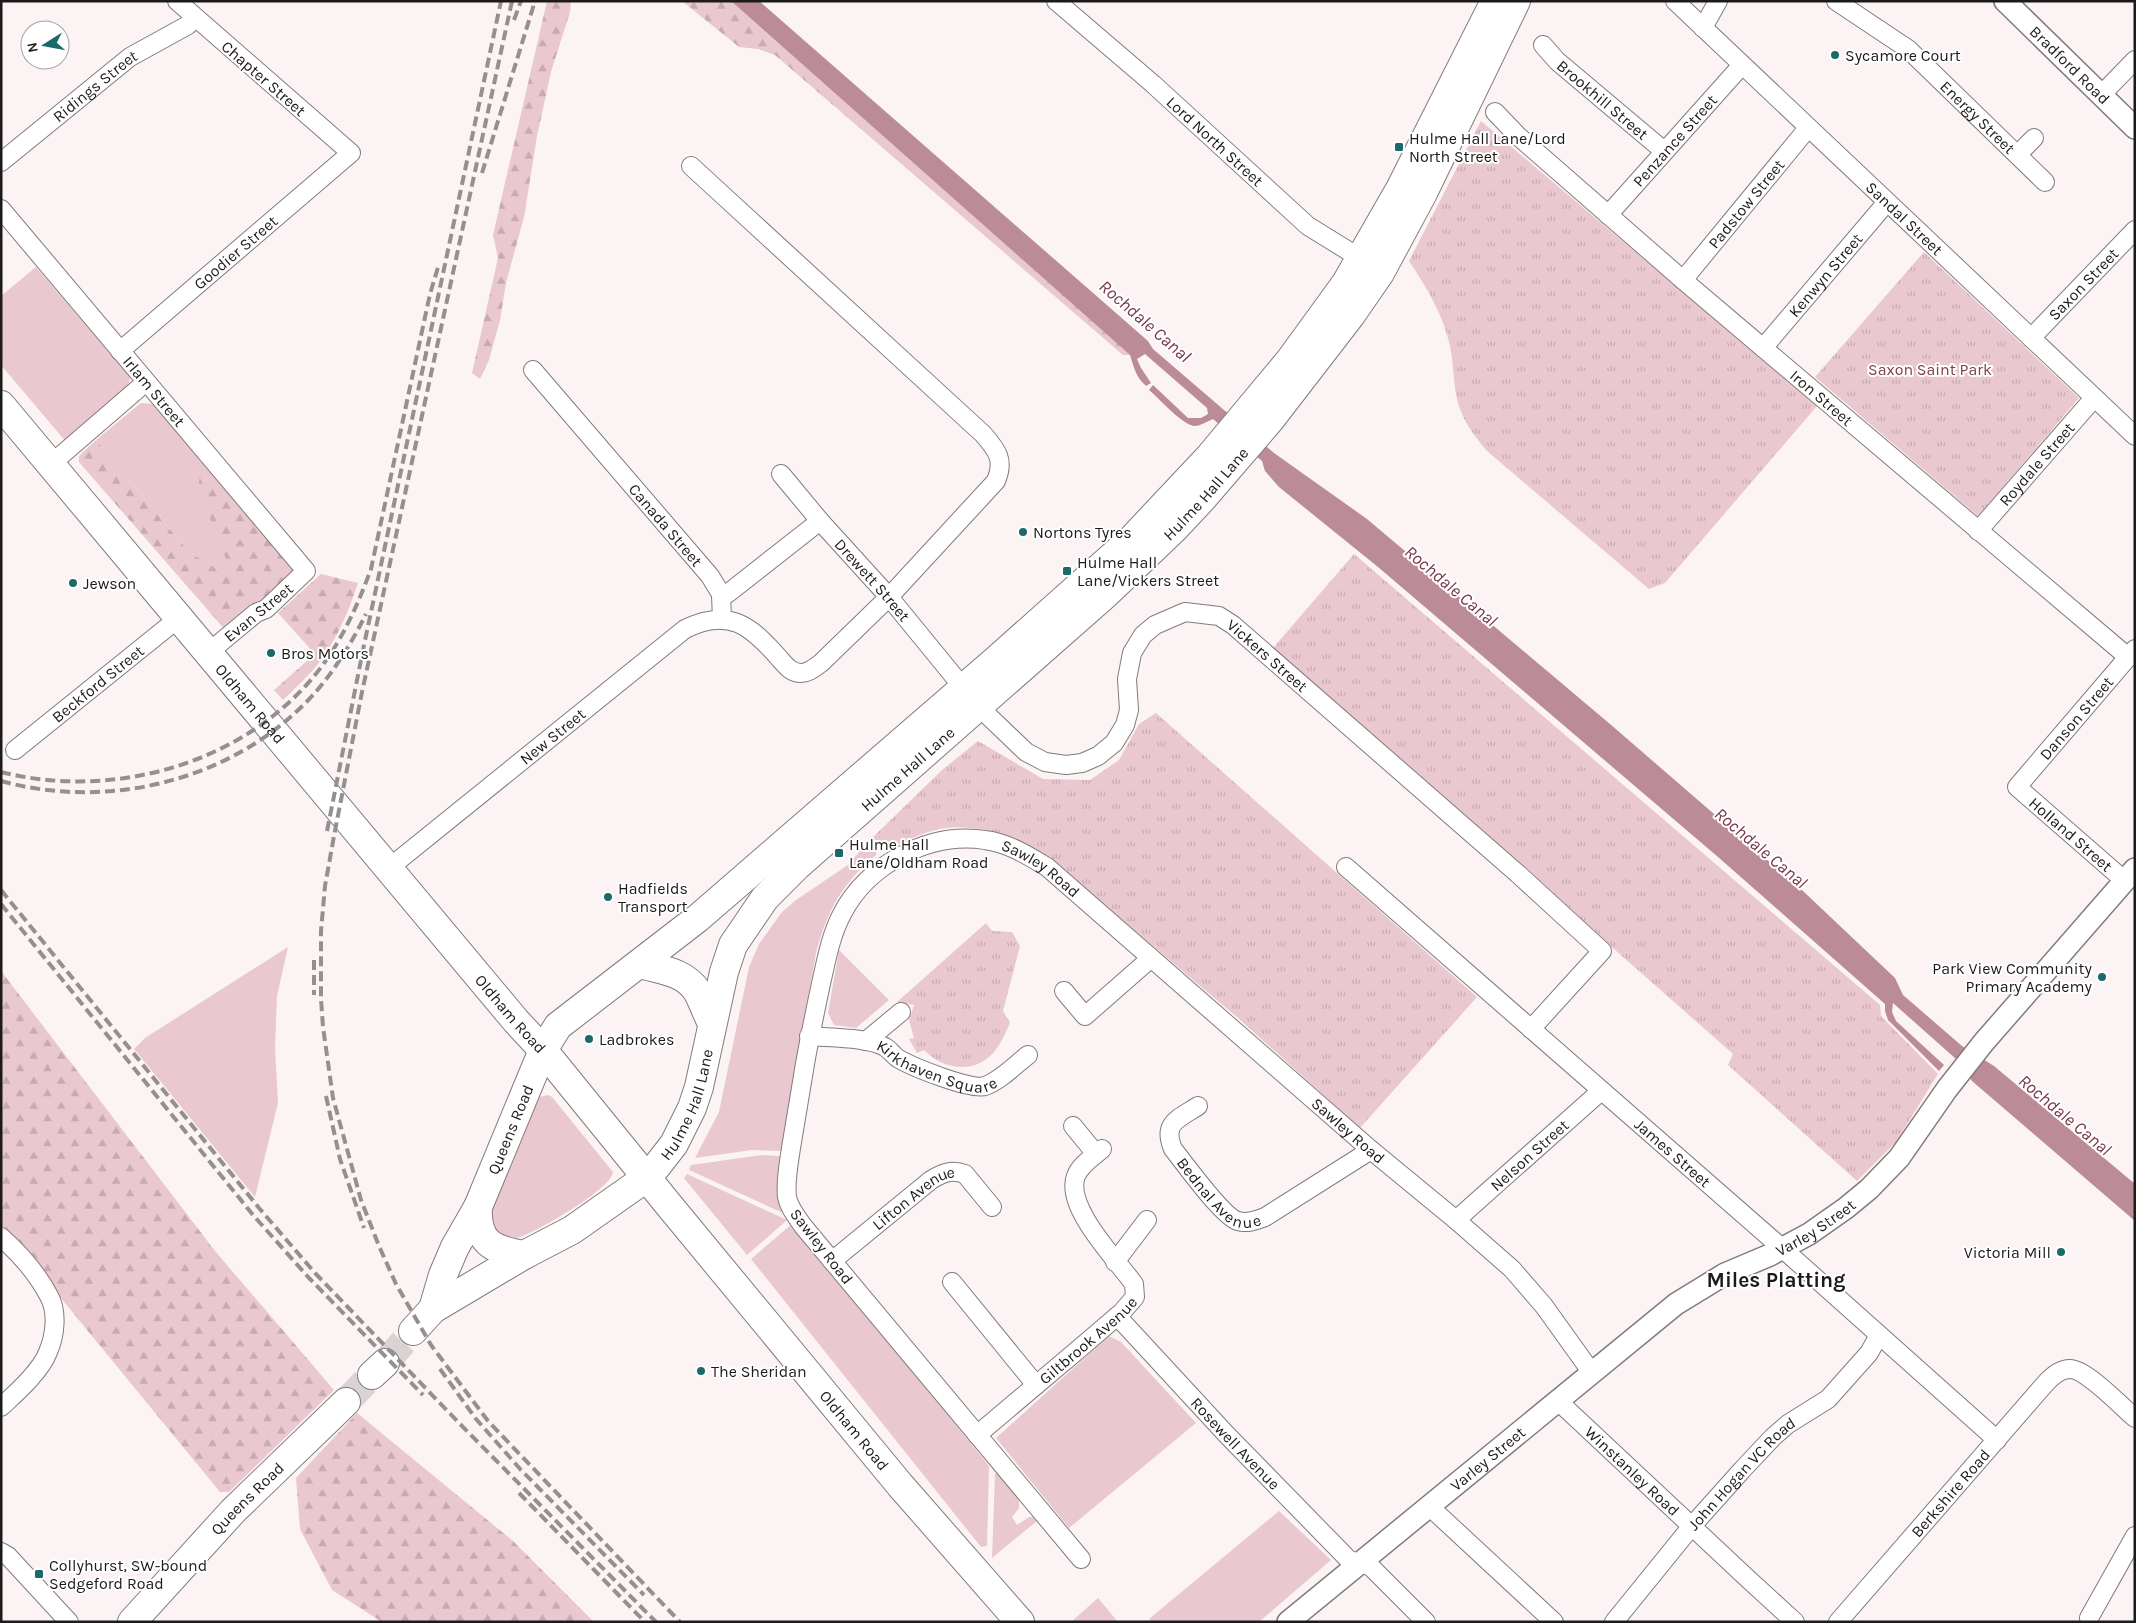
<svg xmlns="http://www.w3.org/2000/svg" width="2136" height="1623" viewBox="0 0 2136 1623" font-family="Karla,sans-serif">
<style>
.grass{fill:#eac8cf}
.forest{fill:url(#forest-firs)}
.park{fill:url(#park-tufts)}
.water{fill:#bb8c97}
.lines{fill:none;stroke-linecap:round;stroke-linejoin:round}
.trunk-tunnel{stroke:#dad2d3;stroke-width:28;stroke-dasharray:28 14;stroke-linecap:butt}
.minor-casing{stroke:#827b7c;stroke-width:20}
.tertiary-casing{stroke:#827b7c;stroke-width:24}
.trunk-casing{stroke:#827b7c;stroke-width:30}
.minor{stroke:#fff;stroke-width:18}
.tertiary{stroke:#fff;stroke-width:21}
.trunk{stroke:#fff;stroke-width:28}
.rail{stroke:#959090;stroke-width:4;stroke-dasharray:10 5;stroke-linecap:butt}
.poi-dot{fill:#1c696a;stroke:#fff;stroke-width:2}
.labels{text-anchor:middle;stroke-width:4;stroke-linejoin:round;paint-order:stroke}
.poi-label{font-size:16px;fill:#1d1a1a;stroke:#fff;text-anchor:start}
.street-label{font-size:16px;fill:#1d1a1a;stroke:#fff}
.park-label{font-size:16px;fill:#7f4052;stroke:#fff}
.water-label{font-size:18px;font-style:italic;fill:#78394b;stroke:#fff}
.district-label{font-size:21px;font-weight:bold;fill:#1d1a1a;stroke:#fff}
</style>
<defs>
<pattern id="forest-firs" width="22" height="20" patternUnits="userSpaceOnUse" patternTransform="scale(1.25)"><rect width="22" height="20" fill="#eac8cf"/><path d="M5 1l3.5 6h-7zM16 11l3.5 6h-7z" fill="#c8abb1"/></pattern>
<pattern id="park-tufts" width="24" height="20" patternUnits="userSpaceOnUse" patternTransform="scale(1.25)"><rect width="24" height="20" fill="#eac8cf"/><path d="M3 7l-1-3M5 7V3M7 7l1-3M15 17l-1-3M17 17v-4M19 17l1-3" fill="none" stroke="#c8abb1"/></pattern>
</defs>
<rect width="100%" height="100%" fill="#fbf3f4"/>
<g class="grass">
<path d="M36,267L130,377L127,391L67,443L1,365V296Z"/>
<path d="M141,403L153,404L220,481L216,529L227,562L217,569L189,552L96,440Z"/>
<path d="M868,842L877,854C842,884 828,908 816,953L782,1151L752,1150L695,1158L719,1112L749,967L759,944L782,912L796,900L848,865Z"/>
<path d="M288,947L277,996L275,1048L278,1103L255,1197L134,1049L145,1038Z"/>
<path d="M839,950L889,1000L856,1028L834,1025L828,1013Z"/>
<path d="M548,1095L552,1097L613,1172C612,1189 529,1237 511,1240C496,1232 490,1228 491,1211L533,1104L539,1097Z"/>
<path d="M762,1155L780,1156C777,1176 775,1194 783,1213L689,1170L691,1165Z"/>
<path d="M687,1174L787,1220L747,1255L684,1178Z"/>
<path d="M792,1224L989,1466L987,1546L981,1547L751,1259Z"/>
<path d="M1109,1336L1121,1342L1196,1423L1069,1528L996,1438Z"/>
<path d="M997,1473L1019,1499V1508L1012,1517L1017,1525L1029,1517H1033L1037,1521L992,1558L995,1474Z"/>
<path d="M1279,1511L1331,1560L1259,1622H1151L1149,1619Z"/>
<path d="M1098,1598L1118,1622H1071Z"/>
</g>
<g class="forest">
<path d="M547,1H571L570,12L551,72L537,136L524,217L506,283L500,320L489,360L480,379L472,373L498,258L493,235Z"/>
<path d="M682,1H731L1130,355H1123L775,55L758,49L739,47Z"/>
<path d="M96,440L189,552L217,569L227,562L198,488L200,476L220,481L295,572L226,631L79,462V456Z"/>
<path d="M321,574L358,583C349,610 338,637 321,660C310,675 296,687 283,700L274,690L315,654L278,613Z"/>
<path d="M1,971L215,1251L334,1390L229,1492H220L1,1225Z"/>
<path d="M357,1413L513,1541L594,1622H382L332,1590L300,1529L296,1478Z"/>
</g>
<g class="park">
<path d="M1481,121L1817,406L1665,583L1649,589L1487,451C1471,432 1458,414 1455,388C1453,374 1453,360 1450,346C1443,314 1427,288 1409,261Z"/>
<path d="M1924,252L2079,398L1978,516L1815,377Z"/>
<path d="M1354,554L1880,1005L1881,1016L1938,1074L1896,1142L1857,1181L1728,1065L1733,1054L1273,648Z"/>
<path d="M1156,713L1477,997L1360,1128L1238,1018L1048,857C1016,838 972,820 935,830C917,835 899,844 882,852L868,842L942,770L978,741L1043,779L1090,780L1119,760L1139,724Z"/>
<path d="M986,923L992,931L1012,932L1020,946L1003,1011L1010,1023C1005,1034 1001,1044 993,1053C973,1075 942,1069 924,1050L917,1053L909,1039L914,1038L909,1020L914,1005L897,1002Z"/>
</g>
<path class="water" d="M731,1H759L1148,341L1153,349L1274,453L1367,519L1610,724L1803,891L1895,978L1903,995L1962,1046L1994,1066L2135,1184V1221L1972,1081L1956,1059L1893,1003L1892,1012L1896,1021L1944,1065L1939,1071L1888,1020L1885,1011V1004L1718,857L1378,567L1279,487L1265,471L1262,461L1213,419C1208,421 1200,426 1195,426C1183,426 1159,398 1149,390L1153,385L1188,418H1201L1208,414L1207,408L1145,354L1137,359L1141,368L1151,383L1146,386C1136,377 1134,368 1130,355Z"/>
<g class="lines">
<g class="trunk-tunnel">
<path d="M385,1363L413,1331"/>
<path d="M346,1402L372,1375"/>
</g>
<defs>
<g id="minor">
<path id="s1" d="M1056,1L1153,84L1308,226L1368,263"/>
<path id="s2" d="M1675,1L2135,436"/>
<path id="s3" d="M1836,1L1908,49L2045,182"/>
<path d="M1703,28L1718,1"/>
<path id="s4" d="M1543,45L1557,61L1664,151"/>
<path d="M2101,95L2135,60"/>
<path id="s5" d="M1495,112L1518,136L1683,280L2128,657"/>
<path d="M2018,154L2034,138"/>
<path id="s6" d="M1,162L130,57L188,25L195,18"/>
<path id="s7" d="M1,209L306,571L266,609L256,613L209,652"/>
<path id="s8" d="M1608,215L1742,65"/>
<path id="s9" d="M1683,280L1808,128"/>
<path id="s10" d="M2031,338L2135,230"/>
<path id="s11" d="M1763,348L1887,202"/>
<path id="s12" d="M120,351L351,153L177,1"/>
<path id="s13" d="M533,370L710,576L721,594L722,620"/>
<path d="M51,464L146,382"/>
<path id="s14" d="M781,474L820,521L889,597L979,707L1026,752L1045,762L1066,765L1082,763L1098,756L1114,743L1125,725L1129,710L1127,679L1132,653L1143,635L1155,625L1185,612L1219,616L1233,625L1518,874L1602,951L1531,1029"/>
<path id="s15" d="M1978,531L2094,398"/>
<path d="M721,596L727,594L820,521"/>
<path id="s16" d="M15,750L180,617"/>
<path id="s17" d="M1346,867L1783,1249L1997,1440"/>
<path id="s18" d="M389,868L685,629C729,607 751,626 779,658C785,665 791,673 801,673C809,673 815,667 821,663L889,597L996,481C1005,460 997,450 983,434L691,166"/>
<path id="s19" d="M2125,881L2017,787L2135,649"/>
<path d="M1064,991L1085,1016L1150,959"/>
<path id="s20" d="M809,1036C830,1038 867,1037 885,1047C890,1050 894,1056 899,1059C913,1067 972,1091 985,1086C1001,1080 1015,1065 1028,1055"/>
<path d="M866,1041L901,1012"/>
<path id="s21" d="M1198,1106C1178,1119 1162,1123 1173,1149C1185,1164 1223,1217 1238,1221C1247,1224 1257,1220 1265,1217L1371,1150"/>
<path d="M1073,1126L1096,1154"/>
<path id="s22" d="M1456,1220L1601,1091"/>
<path d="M1,1237C19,1253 38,1275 49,1296C58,1312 55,1336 48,1352C41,1371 16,1393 1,1407"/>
<path id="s23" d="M832,1261L931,1180C942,1173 952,1169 965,1174L992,1207"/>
<path d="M1115,1262L1147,1220"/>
<path d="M952,1282L1036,1385"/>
<path id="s24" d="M1117,1316L1226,1434L1349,1560L1370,1566L1426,1622"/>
<path id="s25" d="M1558,1401L1747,1578L1795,1622"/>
<path id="s26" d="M977,1435L1080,1348L1122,1312L1135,1297L1134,1284C1117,1260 1064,1207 1076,1176C1080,1165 1093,1157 1102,1149"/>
<path d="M1430,1507L1554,1622"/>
<path d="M1,1552L8,1556L69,1622"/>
<path id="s27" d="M1081,1559L803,1226C797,1217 789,1208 787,1197C785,1181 789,1163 791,1148C795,1124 799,1100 803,1076C808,1044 815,1012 822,979C827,957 831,935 842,914C867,865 929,831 985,840C1008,843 1027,855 1047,867L1371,1150L1456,1220L1512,1269L1544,1306L1592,1373"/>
<path d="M2089,1618L2135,1536"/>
<path id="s28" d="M1614,1622L1691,1527L1742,1470L1773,1437L1788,1424L1828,1399L1869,1353L1879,1335"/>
<path id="s29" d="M1838,1622L2044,1385C2050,1378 2059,1369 2070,1369C2086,1369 2121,1406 2135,1418"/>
</g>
<g id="tertiary">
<path id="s30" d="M2005,1L2135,128"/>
<path id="s31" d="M1288,1622L1676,1304L1725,1274L1770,1255L1809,1234L1846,1208L1869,1189L1899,1158L1947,1089L1984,1042L2135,869"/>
</g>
<g id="trunk">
<path id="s32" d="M1,405L516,1021L543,1050L668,1204L900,1485L1020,1622"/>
<path d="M640,964C660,970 684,971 697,991C703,1001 706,1013 712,1023"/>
<path d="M478,1207C476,1243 493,1250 524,1255"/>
<path id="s33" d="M433,1309L443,1275L455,1247L478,1207L543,1050L558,1026L698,918L996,660L1132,539L1210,456L1290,360L1346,283L1400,189L1495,1"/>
<path id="s34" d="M413,1331L433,1309L524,1255L572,1230L646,1178L657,1166L674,1144L692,1108L699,1087L724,972L733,945L765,898L797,866L1107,593L1174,529L1203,498L1270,420L1351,315L1380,273L1423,193L1516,1"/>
<path d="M372,1375L385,1363"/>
<path id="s35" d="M132,1622L233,1511L346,1402"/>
</g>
</defs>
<use href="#minor" class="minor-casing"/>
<use href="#tertiary" class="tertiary-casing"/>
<use href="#trunk" class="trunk-casing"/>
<use href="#minor" class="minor"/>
<use href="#tertiary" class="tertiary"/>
<use href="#trunk" class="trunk"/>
<g class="rail">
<path d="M512,1L362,692L334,836L325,886L321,931V999L323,1027L333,1098L361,1200L379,1246L396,1284L431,1345L488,1421L680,1622"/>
<path d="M514,20L521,1"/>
<path d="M482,173L535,1"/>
<path d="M1,772C112,800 241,765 315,675C341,643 357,607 371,569L430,294L439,264"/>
<path d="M1,781C102,809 218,784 296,712C326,685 348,650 366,614"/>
<path d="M327,831L364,645L501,1"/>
<path d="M1,890L259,1208L315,1273L460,1424L656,1622"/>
<path d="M1,904L253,1215L309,1278L423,1395"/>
<path d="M314,960V995"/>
<path d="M326,1096L340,1159L364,1228"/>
<path d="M440,1369L476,1419L521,1470L644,1595"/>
<path d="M519,1493L645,1622"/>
</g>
</g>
<g class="poi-dot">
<circle cx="1835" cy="55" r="5"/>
<rect x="1394" y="142" width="10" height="10" rx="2.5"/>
<circle cx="1023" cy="532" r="5"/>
<rect x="1062" y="566" width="10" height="10" rx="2.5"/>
<circle cx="73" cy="583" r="5"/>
<circle cx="271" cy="653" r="5"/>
<rect x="834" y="848" width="10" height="10" rx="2.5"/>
<circle cx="608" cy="897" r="5"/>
<circle cx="2102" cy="977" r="5"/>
<circle cx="589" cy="1039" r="5"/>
<circle cx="2061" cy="1252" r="5"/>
<circle cx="701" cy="1371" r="5"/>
<rect x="34" y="1569" width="10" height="10" rx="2.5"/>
</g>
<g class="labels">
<g class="poi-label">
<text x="1845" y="61">Sycamore Court</text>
<text x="1409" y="144">Hulme Hall Lane/Lord<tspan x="1409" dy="18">North Street</tspan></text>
<text x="1033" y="538">Nortons Tyres</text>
<text x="1077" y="568">Hulme Hall<tspan x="1077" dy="18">Lane/Vickers Street</tspan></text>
<text x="83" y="589">Jewson</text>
<text x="281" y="659">Bros Motors</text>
<text x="849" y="850">Hulme Hall<tspan x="849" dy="18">Lane/Oldham Road</tspan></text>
<text x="618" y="894">Hadfields<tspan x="618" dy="18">Transport</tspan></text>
<text x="2092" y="974" text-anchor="end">Park View Community<tspan x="2092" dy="18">Primary Academy</tspan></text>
<text x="599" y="1045">Ladbrokes</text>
<text x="2051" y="1258" text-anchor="end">Victoria Mill</text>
<text x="711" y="1377">The Sheridan</text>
<text x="49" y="1571">Collyhurst, SW-bound<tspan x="49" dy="18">Sedgeford Road</tspan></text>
</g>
<g class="street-label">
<text dy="6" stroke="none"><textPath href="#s30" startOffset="91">Bradford Road</textPath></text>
<text transform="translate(264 78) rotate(41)" y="6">Chapter Street</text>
<text dy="6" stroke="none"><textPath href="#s6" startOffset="121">Ridings Street</textPath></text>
<text dy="6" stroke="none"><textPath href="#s4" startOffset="81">Brookhill Street</textPath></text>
<text dy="6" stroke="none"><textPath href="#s3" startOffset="184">Energy Street</textPath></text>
<text dy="6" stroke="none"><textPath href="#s8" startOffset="100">Penzance Street</textPath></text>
<text dy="6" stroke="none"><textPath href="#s1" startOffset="212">Lord North Street</textPath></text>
<text dy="6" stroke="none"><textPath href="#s9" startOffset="99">Padstow Street</textPath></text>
<text dy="6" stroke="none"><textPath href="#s2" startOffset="316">Sandal Street</textPath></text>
<text dy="6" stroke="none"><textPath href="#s12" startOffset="152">Goodier Street</textPath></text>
<text dy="6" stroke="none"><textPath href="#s11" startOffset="96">Kenwyn Street</textPath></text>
<text dy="6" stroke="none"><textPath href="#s10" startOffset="75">Saxon Street</textPath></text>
<text dy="6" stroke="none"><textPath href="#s7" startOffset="238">Irlam Street</textPath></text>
<text dy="6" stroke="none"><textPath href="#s5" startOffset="434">Iron Street</textPath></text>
<text dy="6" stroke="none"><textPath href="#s15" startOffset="89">Roydale Street</textPath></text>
<text dy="6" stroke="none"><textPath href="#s34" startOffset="1188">Hulme Hall Lane</textPath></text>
<text dy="6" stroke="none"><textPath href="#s13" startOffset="204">Canada Street</textPath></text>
<text dy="6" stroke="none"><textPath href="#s14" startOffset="140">Drewett Street</textPath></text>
<text transform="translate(258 612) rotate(-39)" y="6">Evan Street</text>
<text dy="6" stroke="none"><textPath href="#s14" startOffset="728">Vickers Street</textPath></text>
<text dy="6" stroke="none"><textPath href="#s16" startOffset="106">Beckford Street</textPath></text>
<text dy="6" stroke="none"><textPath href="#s32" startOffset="389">Oldham Road</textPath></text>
<text dy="6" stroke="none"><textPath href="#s19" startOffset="234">Danson Street</textPath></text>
<text dy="6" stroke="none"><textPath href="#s18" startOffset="210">New Street</textPath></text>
<text dy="6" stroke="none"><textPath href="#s34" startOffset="782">Hulme Hall Lane</textPath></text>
<text transform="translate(2071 834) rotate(41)" y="6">Holland Street</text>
<text dy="6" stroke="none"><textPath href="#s27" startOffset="991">Sawley Road</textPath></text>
<text dy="6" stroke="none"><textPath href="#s32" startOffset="794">Oldham Road</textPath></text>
<text dy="6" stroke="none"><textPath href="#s20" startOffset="134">Kirkhaven Square</textPath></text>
<text dy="6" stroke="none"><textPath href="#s34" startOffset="366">Hulme Hall Lane</textPath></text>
<text dy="6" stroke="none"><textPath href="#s33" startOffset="196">Queens Road</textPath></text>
<text dy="6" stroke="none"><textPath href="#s27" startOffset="1396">Sawley Road</textPath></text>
<text dy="6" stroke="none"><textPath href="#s17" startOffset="434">James Street</textPath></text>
<text dy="6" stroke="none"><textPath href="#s22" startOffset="98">Nelson Street</textPath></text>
<text dy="6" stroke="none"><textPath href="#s21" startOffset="124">Bednal Avenue</textPath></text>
<text dy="6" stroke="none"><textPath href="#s23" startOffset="104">Lifton Avenue</textPath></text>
<text dy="6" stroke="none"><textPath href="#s31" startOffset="661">Varley Street</textPath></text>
<text transform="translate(822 1246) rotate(52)" y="6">Sawley Road</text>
<text dy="6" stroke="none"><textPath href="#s26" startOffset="146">Giltbrook Avenue</textPath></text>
<text dy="6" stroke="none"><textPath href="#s32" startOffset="1334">Oldham Road</textPath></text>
<text dy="6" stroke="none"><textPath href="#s24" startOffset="174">Rosewell Avenue</textPath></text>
<text dy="6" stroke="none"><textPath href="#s31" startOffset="258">Varley Street</textPath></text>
<text dy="6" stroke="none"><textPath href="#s25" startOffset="102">Winstanley Road</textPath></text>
<text dy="6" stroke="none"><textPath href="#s28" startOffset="196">John Hogan VC Road</textPath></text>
<text dy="6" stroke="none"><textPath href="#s29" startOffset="171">Berkshire Road</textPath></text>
<text dy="6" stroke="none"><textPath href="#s35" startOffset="169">Queens Road</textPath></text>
</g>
<g class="park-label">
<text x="1930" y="375">Saxon Saint Park</text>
</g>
<g class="water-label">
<text transform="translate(1145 321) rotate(41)" y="6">Rochdale Canal</text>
<text transform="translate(1451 586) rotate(40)" y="6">Rochdale Canal</text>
<text transform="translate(1761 848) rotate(40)" y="6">Rochdale Canal</text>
<text transform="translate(2065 1115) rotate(40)" y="6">Rochdale Canal</text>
</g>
<g class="district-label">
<text x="1776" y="1287">Miles Platting</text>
</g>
</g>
<rect width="2136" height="1623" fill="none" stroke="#1d1a1a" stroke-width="5"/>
<g transform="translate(45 45) rotate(259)"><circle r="24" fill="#ffffff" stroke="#a5a3a3"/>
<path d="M0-4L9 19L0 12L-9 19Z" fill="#1c696a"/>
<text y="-8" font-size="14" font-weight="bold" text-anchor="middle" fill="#1d1a1a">N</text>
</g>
</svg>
